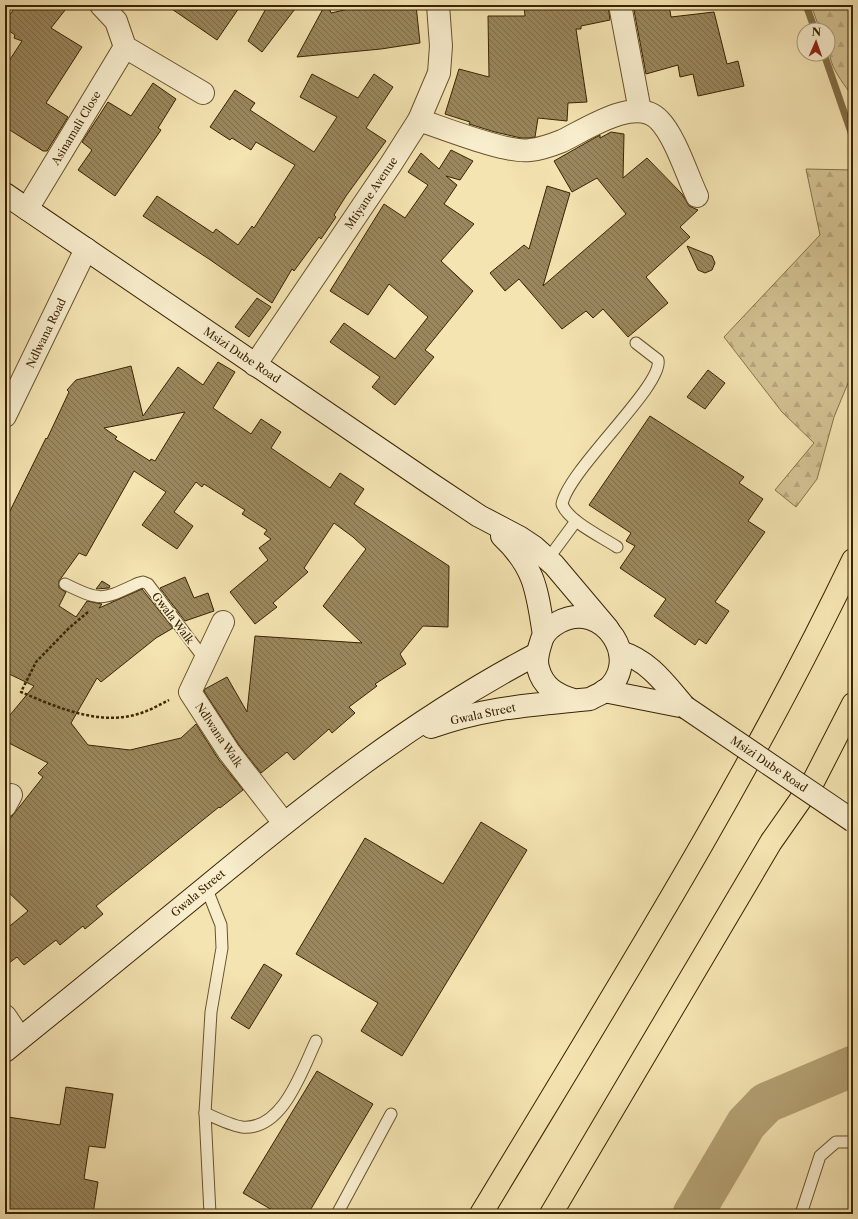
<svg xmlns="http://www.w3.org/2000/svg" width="858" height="1219" viewBox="0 0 858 1219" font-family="'Libre Caslon Text',serif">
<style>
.forest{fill:url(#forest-firs);stroke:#86734a}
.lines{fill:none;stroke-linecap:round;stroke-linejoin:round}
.stream{stroke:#836f46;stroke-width:7}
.river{stroke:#b4a275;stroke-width:41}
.building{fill:url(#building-back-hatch);stroke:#392300;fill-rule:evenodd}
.lane-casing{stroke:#68532c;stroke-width:13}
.street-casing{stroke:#68532c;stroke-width:24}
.secondary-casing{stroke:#392300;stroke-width:24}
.highway-casing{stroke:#392300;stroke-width:24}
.path{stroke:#392300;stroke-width:2.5;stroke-dasharray:3 2;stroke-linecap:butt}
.lane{stroke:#f8edcd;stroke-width:11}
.street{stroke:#f8edcd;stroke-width:22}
.secondary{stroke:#f8edcd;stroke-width:22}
.highway{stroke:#f4e4b2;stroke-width:22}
.secondary-bridge-casing{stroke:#392300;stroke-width:24;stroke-linecap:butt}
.secondary-bridge{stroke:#f8edcd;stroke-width:22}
.labels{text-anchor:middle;stroke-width:3.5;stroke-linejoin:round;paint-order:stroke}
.street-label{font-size:11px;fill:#392300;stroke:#f8edcd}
</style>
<defs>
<pattern id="forest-firs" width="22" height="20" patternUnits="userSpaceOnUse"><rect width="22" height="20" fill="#d4c394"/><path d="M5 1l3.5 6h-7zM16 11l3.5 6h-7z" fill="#b7a77e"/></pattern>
<pattern id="building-back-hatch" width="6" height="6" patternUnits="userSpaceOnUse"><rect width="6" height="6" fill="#9a875d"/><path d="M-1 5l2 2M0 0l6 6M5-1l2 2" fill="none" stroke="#7f6e4a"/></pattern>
</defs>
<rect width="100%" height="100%" fill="#f4e4b2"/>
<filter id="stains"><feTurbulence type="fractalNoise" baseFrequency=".005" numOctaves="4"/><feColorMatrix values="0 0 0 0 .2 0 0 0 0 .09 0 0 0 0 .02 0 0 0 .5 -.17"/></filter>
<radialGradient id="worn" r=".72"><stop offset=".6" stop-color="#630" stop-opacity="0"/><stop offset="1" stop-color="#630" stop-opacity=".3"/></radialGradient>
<g class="forest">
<path d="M811,5H853V97C833,69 828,65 828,30H820Z"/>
<path d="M806,169L853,170V371L834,417L817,479L796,507L775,490L814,443L782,412L724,337L820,235Z"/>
</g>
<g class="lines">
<g class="stream">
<path d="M806,5L815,30"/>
<path d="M824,54L853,138"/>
</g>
<path class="river" d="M693,1214L746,1124L766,1103L853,1066"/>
</g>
<g class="building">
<path d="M17,5H69L51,28L82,47L46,103L68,117L47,151H43L5,127V67L22,41L14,38L15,35L5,28V21Z"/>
<path d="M166,5H241L217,40Z"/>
<path d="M268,5H298L262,52L248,41Z"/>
<path d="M325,5H328L331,13L366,5H389L390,9L416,5L420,43L381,49L297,57Z"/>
<path d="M524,5H608L610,20L581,26V29H576L587,102L568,103L567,121L538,118L535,137L529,138H521L495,132L469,124L470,122L445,114L459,69L489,77L488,16H525Z"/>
<path d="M633,5H669L671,17L714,12L727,64L738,61L744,86L698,96L693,74L680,77L678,65L646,74Z"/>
<path d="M312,74L358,98L374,74L393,87L366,128L386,141L346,196L334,215L336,217L321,239L319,237L294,271L292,269L272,303L209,259L143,216L157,196L213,233L216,229L238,245L252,226L254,228L295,165L256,142L251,150L232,138L230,140L210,127L235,90L255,103L250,110L314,152L337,117L300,97Z"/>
<path d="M153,83L176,99L158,128L161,130L115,196L78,170L92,150L82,142L108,102L131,116Z"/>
<path d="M611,132L624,134L623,178L647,158L682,194L689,206L698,210L680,227L690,237L646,277L668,303L628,337L603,309L593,318L586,311L562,329L519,279L505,291L490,273L524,245L529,249L547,186L570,193L543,286L626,214L597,178L572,192L554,161L591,140L600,135V138Z"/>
<path d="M451,150L473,161L460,180L446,176L457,185L444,204L474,224L441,261L473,291L425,350L434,357L395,405L372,387L380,377L330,342L344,323L395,359L428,317L389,284L368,315L330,291L384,204L405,218L428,185L408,172L421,153L439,169Z"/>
<path d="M687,246L712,256L715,263L712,270L705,273L698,270Z"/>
<path d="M257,298L271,307L249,337L235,327Z"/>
<path d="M218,362L235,372L213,408L251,434L261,419L281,432L271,448L330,488L340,473L364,489L354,504L449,566L448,627L423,626L400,654L406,664L375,684L377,686L349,707L355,713L332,733L329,729L294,760L287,752L261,773L239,745L204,691L205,689L227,677L247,712L255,636L362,643L323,606L366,549L353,537L334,523L304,568L308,572L273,603L277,607L255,624L230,592L268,560L259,548L271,539L264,534L267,530L242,514L245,510L204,484L202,487L196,482L174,512L193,526L177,549L142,525L166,492L134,471L86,556L79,553L59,581V588L66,592L59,606L76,617L87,601L102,604L99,608L142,589L173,628L156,638L101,682L97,678L71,723L88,745L130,750L181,738L196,724L219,760L243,790L220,808L219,807L96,906L103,914L85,929L83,926L60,945L56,940L24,965L17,957L5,966V930L28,911L5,889V825L43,777L38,773L48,763L5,741V721L34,686L5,672V521L46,438L47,439L69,392L67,390L76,380L131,366L143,416L178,367L203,385ZM185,412L155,461L151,459L150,461L115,439L117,437L104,428Z"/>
<path d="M708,370L725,383L705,409L687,397Z"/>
<path d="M650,416L744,477L739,483L763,499L748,521L765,532L715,602L729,611L706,644L699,639L695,645L654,616L666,599L620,568L635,546L626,541L631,533L589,505Z"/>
<path d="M185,577L194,598L208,593L214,611L185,621L160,588Z"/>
<path d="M102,581L110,586L109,588L96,589Z"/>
<path d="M481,822L527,850L402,1056L361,1031L378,1003L296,954L365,838L443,884Z"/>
<path d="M264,964L282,975L249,1029L231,1018Z"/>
<path d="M317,1071L373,1104L308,1214H279L243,1193Z"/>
<path d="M66,1087L113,1094L105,1148L89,1146L84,1179L98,1182L93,1214H17L5,1212V1133L8,1117L60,1125Z"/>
</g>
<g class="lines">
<defs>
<g id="lane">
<path d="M617,547C602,537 568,521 562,504C569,469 664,385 658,360L636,343"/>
<path d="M548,559L576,521"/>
<path d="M65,584C102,602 102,600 139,583L143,582L148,584L206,661"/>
<path d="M206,887L221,925L222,948L211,1012L205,1113L210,1214"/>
<path d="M205,1113C216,1118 230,1125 242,1127C283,1131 302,1070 316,1041"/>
<path d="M337,1214L391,1114"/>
<path d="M801,1214L820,1156L836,1142H853"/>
</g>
<g id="street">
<path d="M101,5L116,21L125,47L203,93"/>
<path d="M620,5L640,111"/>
<path d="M419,120C443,128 508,154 530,150C541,149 552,145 562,141C585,130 636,95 659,120C675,136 687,175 697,196"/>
<path d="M27,209L125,47"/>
<path d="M255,365L391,164L419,120L439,73L441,46L438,5"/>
<path d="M5,416L86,249"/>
<path d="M223,622L190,692L229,752L284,823"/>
<path d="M5,806L11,795"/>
<path d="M5,1016L20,1038"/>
</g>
<g id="secondary">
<path d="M5,194L431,484L479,516L519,537L534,547L554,565L608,629"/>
<path d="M502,536C536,568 537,592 544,635"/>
<path d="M620,652C649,660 666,685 685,707"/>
<path d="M604,691L685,707"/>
<path d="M431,727C486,707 533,705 590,699C595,696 600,694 604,692C645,662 603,598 559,622C552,626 545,631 542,639C539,649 535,658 538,668C543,687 556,695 574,700"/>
<path d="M5,1051C72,997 138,943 205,888C309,802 416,717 537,654"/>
</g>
<g id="highway">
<path d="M481,1214C611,998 744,787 853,560"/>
<path d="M551,1214L771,842L813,782L853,704"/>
</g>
</defs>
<use href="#lane" class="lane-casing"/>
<use href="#street" class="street-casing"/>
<use href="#secondary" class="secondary-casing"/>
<use href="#highway" class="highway-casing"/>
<path class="path" d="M88,612L69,628L36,662L21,692C56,707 99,726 138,714C149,711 159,705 169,700"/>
<use href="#lane" class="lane"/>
<use href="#street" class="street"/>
<use href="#secondary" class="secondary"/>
<use href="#highway" class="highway"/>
<defs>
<path id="secondary-bridge" d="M685,707L853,821"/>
</defs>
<use href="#secondary-bridge" class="secondary-bridge-casing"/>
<use href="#secondary-bridge" class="secondary-bridge"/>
</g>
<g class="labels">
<g class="street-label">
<text transform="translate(76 128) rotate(-59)" y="4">Asinamali Close</text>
<text transform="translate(371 193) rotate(-56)" y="4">Mtiyane Avenue</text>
<text transform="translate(46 333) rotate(-64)" y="4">Ndlwana Road</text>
<text transform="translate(242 355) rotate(34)" y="4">Msizi Dube Road</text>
<text transform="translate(173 618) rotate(53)" y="4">Gwala Walk</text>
<text transform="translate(483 714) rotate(-12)" y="4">Gwala Street</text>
<text transform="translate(219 735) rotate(56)" y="4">Ndlwana Walk</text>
<text transform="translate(769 764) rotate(34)" y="4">Msizi Dube Road</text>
<text transform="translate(198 893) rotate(-40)" y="4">Gwala Street</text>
</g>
</g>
<rect width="858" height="1219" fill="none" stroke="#f4e4b2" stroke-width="20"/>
<rect x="6" y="6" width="846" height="1207" fill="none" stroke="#392300" stroke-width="2"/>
<rect x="10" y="10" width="838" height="1199" fill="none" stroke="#392300"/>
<g transform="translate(816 42) rotate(2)"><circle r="19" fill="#f8edcd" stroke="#ac9c7b"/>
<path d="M0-3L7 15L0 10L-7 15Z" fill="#8f2418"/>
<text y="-6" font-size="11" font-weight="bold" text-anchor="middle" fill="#392300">N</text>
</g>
<rect width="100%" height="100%" filter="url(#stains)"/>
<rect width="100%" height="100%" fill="url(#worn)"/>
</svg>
